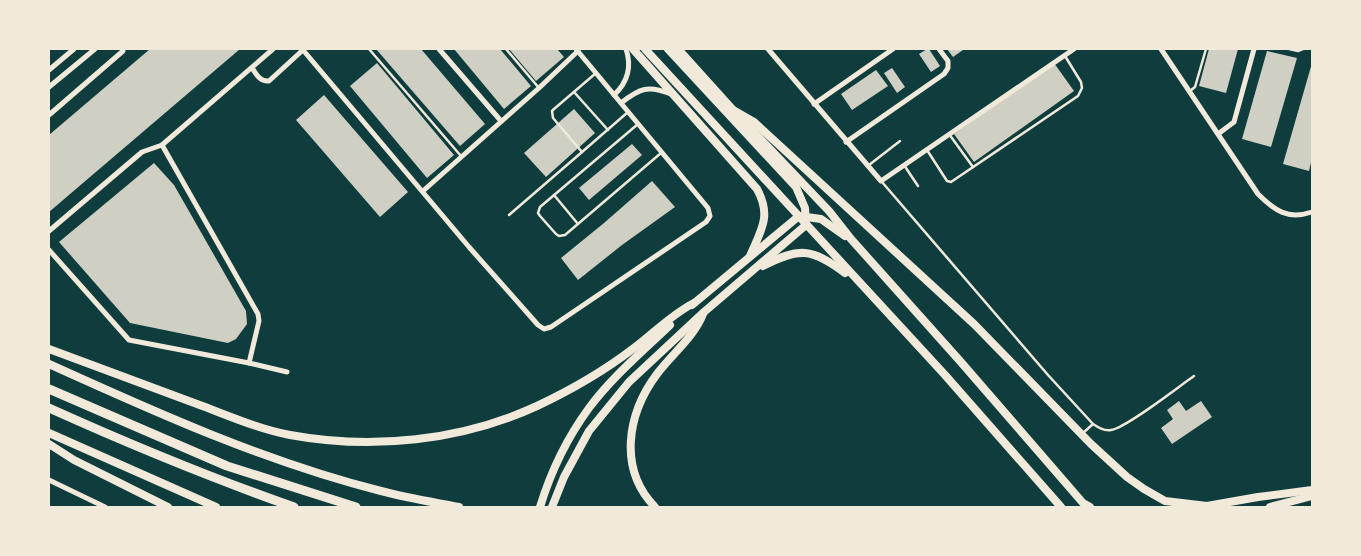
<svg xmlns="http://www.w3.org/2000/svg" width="1361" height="556" viewBox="0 0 1361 556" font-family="Rubik,sans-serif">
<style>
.building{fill:#cfcfc3}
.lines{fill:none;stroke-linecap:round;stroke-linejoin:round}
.service{stroke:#f1e9da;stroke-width:2.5}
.minor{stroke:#f1e9da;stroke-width:5}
.primary{stroke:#f1e9da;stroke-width:8}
.motorway{stroke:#f1e9da;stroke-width:9}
</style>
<rect width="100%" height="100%" fill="#0f3d3e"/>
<g class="building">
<path d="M150,49H240L49,212V135Z"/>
<path d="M376,49H421L485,124L460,146Z"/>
<path d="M454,49H500L531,86L504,109Z"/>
<path d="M509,49H557L564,57L536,81Z"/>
<path d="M927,49H929L940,66L931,72L919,54Z"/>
<path d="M947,49H962L963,50L953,57Z"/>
<path d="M1209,49H1238L1226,93L1199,86Z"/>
<path d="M1267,51L1297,58L1271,147L1242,139Z"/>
<path d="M377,63L454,155L427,178L350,86Z"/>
<path d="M1054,63L1074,91L974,162L954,134Z"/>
<path d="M1312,63V158L1309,171L1283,164Z"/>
<path d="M892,68L905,87L897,93L884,73Z"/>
<path d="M876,70L888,86L852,110L841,94Z"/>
<path d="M324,95L408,192L380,217L296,120Z"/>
<path d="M574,109L595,133L546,177L524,153Z"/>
<path d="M632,144L642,155L589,200L579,188Z"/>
<path d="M154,163L174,185L246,311L247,324L236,339L228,343L130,323L59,242Z"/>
<path d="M652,181L675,207L622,245L578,280L561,258L604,223Z"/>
<path d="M1179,401L1186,411L1201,401L1212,417L1172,444L1161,428L1173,419L1167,410Z"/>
</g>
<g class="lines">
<g class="service">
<path d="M369,49L461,156"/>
<path d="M506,49L539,88"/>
<path d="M1289,49L1298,51L1303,49"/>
<path d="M596,73L554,109L552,111L553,118L582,152L628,112"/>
<path d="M1190,91L1195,87L1206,49"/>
<path d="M574,92L608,130"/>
<path d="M638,124L540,207L538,213L540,216L556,234L559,236L565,235L661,153"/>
<path d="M949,134L973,167"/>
<path d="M927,150L947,181L951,182L1078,96L1082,88L1081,82L1065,56"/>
<path d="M869,165L900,141"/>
<path d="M904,165L918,186"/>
<path d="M882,182L1048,375L1093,424C1099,428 1104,431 1111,430C1126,428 1178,387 1194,376"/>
<path d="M554,195L578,224"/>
<path d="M509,215L582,152"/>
<path d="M1083,433L1093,424"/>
</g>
<g class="minor">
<path d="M439,49L501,121"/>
<path d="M768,49L881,181L1074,49"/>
<path d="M1161,49L1258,194C1275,211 1288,220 1312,212"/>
<path d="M303,50L469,247L538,325L544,329L551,327L706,222L710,216L708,208L576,49"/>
<path d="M252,68C256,74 260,82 269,81L304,49"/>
<path d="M49,70L74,49"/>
<path d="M49,87L95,49"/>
<path d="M614,95C628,82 632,67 626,49"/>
<path d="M621,103C640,88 648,85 671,94"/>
<path d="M814,104L893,49"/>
<path d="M49,115L123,51"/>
<path d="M1218,134L1234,122L1254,49"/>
<path d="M846,142L944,74L948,68V61L939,49"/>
<path d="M162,145L258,314L259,321L249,363"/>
<path d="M423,191L539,88L578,51"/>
<path d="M49,231L142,152L162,145L273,49"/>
<path d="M49,250L129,340L249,363L287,372"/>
<path d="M49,480L105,507"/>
</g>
<g class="primary">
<path d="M633,49L757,189C772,216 761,230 750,256"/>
<path d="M645,49L945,375L1061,507"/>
<path d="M678,49L733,110L829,211L851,239L960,361L1083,503L1090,507"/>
<path d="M733,110L754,122L974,324L1091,444L1127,477L1144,489L1165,501L1207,506L1258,497L1312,490"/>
<path d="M763,266C799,247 812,248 845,273"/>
<path d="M692,305L799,216L821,219L845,236"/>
<path d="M49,349C98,367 148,386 197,404C227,415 258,429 290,435C372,450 461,441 537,406C571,390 604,371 634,348C654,333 672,314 694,303"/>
<path d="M49,364C157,413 266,462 381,491C407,498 433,502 459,507"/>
<path d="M49,433L216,507"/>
<path d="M49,444L74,460L168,507"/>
<path d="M540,507C551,471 567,438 589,408C612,377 643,351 670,325"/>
<path d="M552,507L564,477L589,431L629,382L704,312L806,225L805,208L796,187L668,49"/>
<path d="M655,507C618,469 627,414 657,374C672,354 694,337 703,314"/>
<path d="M1270,507L1312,496"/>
</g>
<g class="motorway">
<path d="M49,389L227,466L356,507"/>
<path d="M49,408C129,444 211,478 294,507"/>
</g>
</g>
<rect width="1361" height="556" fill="none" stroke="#f1e9da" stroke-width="100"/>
</svg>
